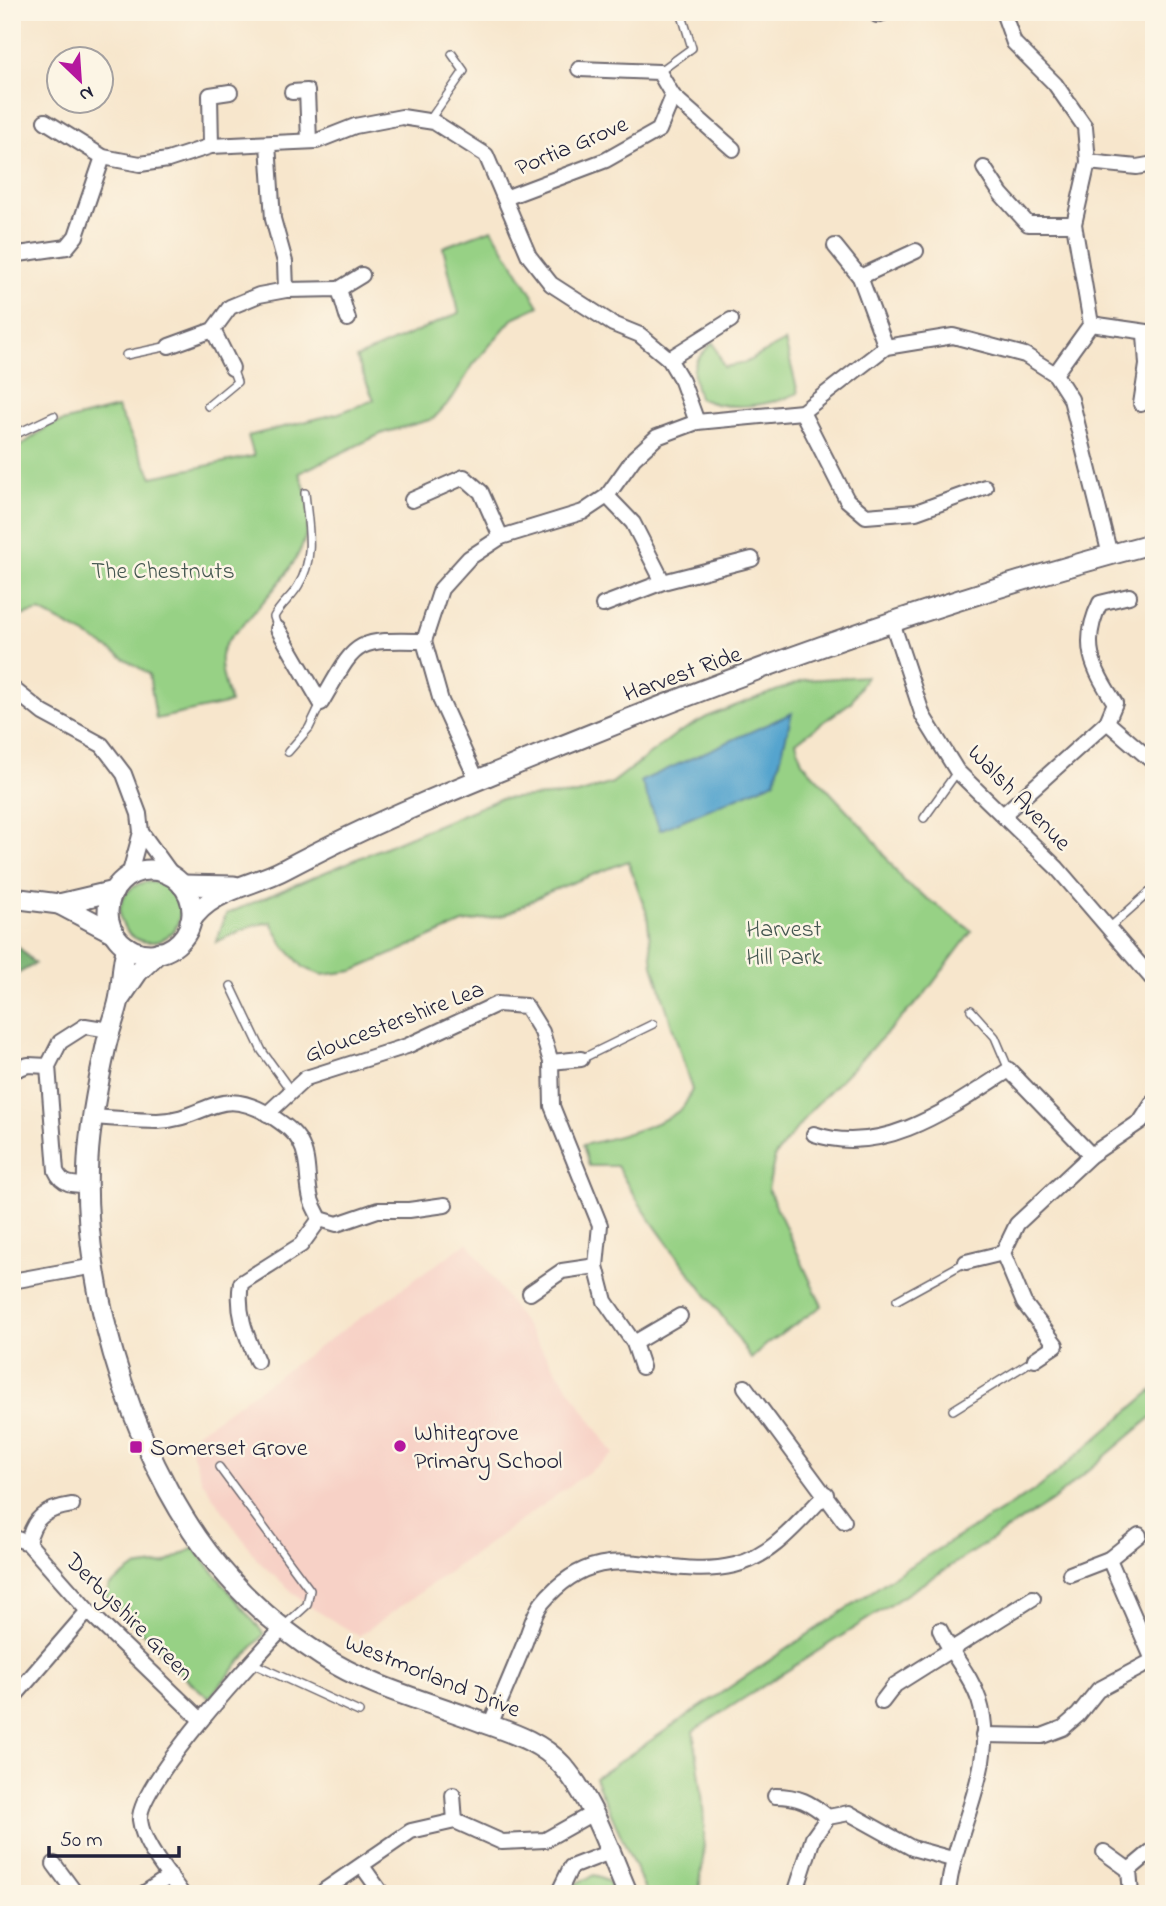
<svg xmlns="http://www.w3.org/2000/svg" width="1166" height="1906" viewBox="0 0 1166 1906" font-family="'Indie Flower',sans-serif">
<style>
.built{fill:#f7d1c6}
.green{fill:#97d185;stroke:#5c7a60;stroke-width:2}
.forest{fill:#79b372;stroke:#4e6a56;stroke-width:2}
.water{fill:#55a4ce;stroke:#3c6384;stroke-width:2}
.lines{fill:none;stroke-linecap:round;stroke-linejoin:round}
.lane-casing{stroke:#6d676e;stroke-width:10}
.street-casing{stroke:#6d676e;stroke-width:18}
.secondary-casing{stroke:#6d676e;stroke-width:23}
.lane{stroke:#fff;stroke-width:7}
.street{stroke:#fff;stroke-width:14}
.secondary{stroke:#fff;stroke-width:19}
.poi-dot{fill:#b5179e;stroke:#fcf5e5;stroke-width:2.5}
.labels{text-anchor:middle;stroke-width:5;stroke-linejoin:round;paint-order:stroke}
.street-label{font-size:24px;fill:#22223b;stroke:#fcf5e5}
.park-label{font-size:24px;fill:#455751;stroke:#fcf5e5}
.poi-label{font-size:24px;fill:#22223b;stroke:#fcf5e5;text-anchor:start}
</style>
<rect width="100%" height="100%" fill="#fcf5e5"/>
<filter id="ink" filterUnits="userSpaceOnUse"><feTurbulence type="fractalNoise" baseFrequency=".0143" numOctaves="2"/><feDisplacementMap in="SourceGraphic" scale="14" xChannelSelector="R" yChannelSelector="G"/><feConvolveMatrix kernelMatrix="1 2 1 2 8 2 1 2 1" color-interpolation-filters="sRGB"/></filter>
<filter id="wash" filterUnits="userSpaceOnUse"><feTurbulence type="fractalNoise" baseFrequency=".00686" numOctaves="4" result="noise"/><feDisplacementMap in="SourceGraphic" scale="28" xChannelSelector="R" yChannelSelector="G"/><feGaussianBlur stdDeviation="1.57" result="paint"/><feColorMatrix in="noise" values="0 0 0 0 0 0 0 0 0 0 0 0 0 0 0 0 0 1.4 0 .05"/><feComposite in="paint" operator="in"/></filter>
<g filter="url(#wash)">
<rect width="100%" height="100%" fill="#f7e6cc"/>
<path class="built" d="M468,1242L614,1454L359,1636L307,1605L258,1561L202,1481L188,1439Z"/>
<g class="green">
<path d="M492,229L539,306L513,318L473,365L452,399L433,419L383,433L299,473C328,535 287,574 249,618C238,631 225,638 221,656C219,670 227,689 230,703L156,719L149,674L93,639L40,611L12,618V581L19,565L12,543V452L50,425L117,408L152,477L254,456L248,436L339,413L374,400L356,358L459,313L443,247Z"/>
<path d="M785,341L798,393C770,406 727,412 699,398C690,367 691,365 713,342L724,367L745,363Z"/>
<path d="M866,676L851,702L796,742L802,762L870,835L903,881L972,931L924,995L813,1108L775,1156L768,1189L822,1306L767,1344L751,1359C710,1292 654,1235 617,1166H589L583,1145C607,1140 663,1125 681,1109C686,1105 689,1095 692,1090L653,965L647,914L628,861L546,893L505,915L463,923L353,971L322,975L304,968L283,945L271,922L251,926L216,942L226,914L499,799L578,794L612,783L676,734L707,717L745,702L806,680Z"/>
<circle cx="150" cy="912" r="30"/>
<path d="M1154,1389V1415L1052,1501L693,1731C702,1785 710,1839 698,1894H647L595,1778L902,1571L1040,1487Z"/>
<path d="M194,1548L264,1634L209,1698L167,1662L148,1638L105,1600L109,1586L134,1568L164,1564Z"/>
<path d="M594,1875L609,1882L614,1894H571L575,1884Z"/>
</g>
<path class="forest" d="M12,940L35,964L12,977Z"/>
<path class="water" d="M792,713L775,781L660,830L641,781Z"/>
</g>
<g filter="url(#ink)">
<g class="lines">
<defs>
<g id="lane">
<path d="M659,72L692,48L681,12"/>
<path d="M429,121L464,71L452,54"/>
<path d="M126,355L169,346"/>
<path d="M208,406L237,382L232,368"/>
<path d="M12,436L54,416"/>
<path d="M278,629L274,617C281,604 291,598 298,586C316,558 308,525 305,493"/>
<path d="M288,752L309,728L321,703"/>
<path d="M924,818L957,772"/>
<path d="M1109,928L1154,888"/>
<path d="M231,986L262,1051L291,1091"/>
<path d="M971,1010L995,1037L1009,1070"/>
<path d="M581,1059L653,1024"/>
<path d="M897,1300L966,1262"/>
<path d="M953,1410L1035,1359"/>
<path d="M219,1467L310,1590L307,1605L284,1626"/>
<path d="M252,1663L359,1712"/>
</g>
<g id="street">
<path d="M1003,12L1014,43L1055,84L1085,127L1088,162L1074,224L1091,324L1055,374"/>
<path d="M877,15L886,12"/>
<path d="M292,92L307,91L309,141"/>
<path d="M673,96L733,149"/>
<path d="M45,121L103,157L140,164L168,160L211,146L317,141L355,126L402,117L434,122L486,155L529,256L551,284L613,324L640,335L669,359L682,381L697,422"/>
<path d="M268,144L273,219L285,262L286,290"/>
<path d="M211,146L210,95L230,92"/>
<path d="M1088,162L1137,167L1154,164"/>
<path d="M984,168L1001,194L1028,224H1074"/>
<path d="M505,198L606,160L659,130L673,96L659,72L579,69"/>
<path d="M835,246L860,277L886,347"/>
<path d="M12,255L67,247L76,236L103,157"/>
<path d="M860,277L916,251"/>
<path d="M339,289L362,275"/>
<path d="M1091,324L1154,333"/>
<path d="M213,330L232,368"/>
<path d="M169,346L213,330L230,307L259,295L286,290L339,289L348,319"/>
<path d="M669,359L731,320"/>
<path d="M1141,404L1147,365L1145,334"/>
<path d="M802,412L847,500L866,516L916,512L985,487"/>
<path d="M607,496L633,523L663,582"/>
<path d="M412,500L464,477L481,492L501,537"/>
<path d="M603,605L663,582L752,559"/>
<path d="M892,622L923,716L957,771L1057,868L1154,981"/>
<path d="M278,629L321,703C357,642 351,639 424,641"/>
<path d="M12,688L43,713L102,745L124,774L139,814L141,832L175,879"/>
<path d="M1107,722L1152,761"/>
<path d="M477,780L441,701L424,641L441,589L469,558L501,537L583,512L607,496L634,458L657,437L697,422L802,412L886,347L953,336L1025,355L1055,374L1071,399L1110,555"/>
<path d="M1003,815L1107,722L1115,703C1092,667 1080,644 1100,603L1129,596"/>
<path d="M129,876L141,832"/>
<path d="M551,1062L581,1059"/>
<path d="M12,1071L28,1065L48,1066"/>
<path d="M267,1114L306,1078L407,1046L497,1004L526,1006L542,1032L551,1062L552,1106L600,1225L596,1266L605,1301L634,1343L642,1367"/>
<path d="M93,1117C114,1118 135,1121 157,1121C207,1120 218,1082 273,1117C283,1124 294,1131 300,1142C310,1160 306,1180 311,1199C313,1206 317,1212 320,1219L337,1224L378,1210H409L445,1205"/>
<path d="M814,1134C884,1158 953,1106 1009,1070L1091,1155"/>
<path d="M88,1185C73,1185 62,1185 56,1171L48,1066L60,1042L85,1026L110,1030"/>
<path d="M966,1262L1003,1253"/>
<path d="M12,1281L95,1266"/>
<path d="M530,1293L562,1271L596,1266"/>
<path d="M634,1343L680,1316"/>
<path d="M1035,1359L1056,1345L1024,1303L1003,1253L1017,1224L1091,1155L1141,1121L1154,1101"/>
<path d="M257,1361C246,1335 236,1312 241,1283L301,1245L320,1219"/>
<path d="M745,1387L844,1521"/>
<path d="M1139,1535L1109,1559L1153,1660"/>
<path d="M12,1537L28,1543L88,1611L201,1720"/>
<path d="M28,1543C33,1517 46,1509 72,1505"/>
<path d="M1070,1574L1109,1559"/>
<path d="M940,1630C951,1655 970,1673 979,1700C1000,1764 953,1831 948,1894"/>
<path d="M12,1699L88,1611"/>
<path d="M882,1702L895,1685L1033,1598"/>
<path d="M490,1725C502,1697 514,1669 525,1642C530,1629 534,1613 542,1603C604,1528 662,1583 735,1565C773,1556 800,1520 826,1494"/>
<path d="M983,1735L1042,1736L1063,1728L1078,1715L1098,1690L1154,1660"/>
<path d="M453,1795L455,1821"/>
<path d="M775,1796C798,1796 810,1802 828,1817L849,1813L912,1848L952,1859"/>
<path d="M1104,1852L1129,1870"/>
<path d="M54,1864L76,1894"/>
<path d="M362,1866L382,1894"/>
<path d="M325,1890L411,1831L455,1821L502,1842L545,1840L593,1813"/>
<path d="M143,1894L170,1876"/>
<path d="M182,1894C168,1873 143,1846 140,1820C136,1786 255,1658 282,1629"/>
<path d="M558,1894L571,1867L610,1852"/>
<path d="M795,1894L813,1838L828,1817"/>
<path d="M1131,1894L1129,1870L1154,1849"/>
</g>
<g id="secondary">
<circle cx="150" cy="912" r="42"/>
<path d="M182,885L234,886"/>
<path d="M12,898L59,904L114,891"/>
<path d="M59,904L114,933"/>
<path d="M190,922C210,889 254,886 285,869C378,819 477,780 574,741C763,664 957,595 1154,543"/>
<path d="M127,947C121,965 123,981 119,1000C116,1015 109,1031 106,1046C98,1083 90,1122 88,1159C80,1292 139,1480 230,1579C257,1610 288,1634 322,1656C371,1688 430,1702 484,1723C512,1733 541,1742 562,1765C594,1801 609,1851 628,1894"/>
<path d="M121,997L138,972L159,952"/>
</g>
</defs>
<use href="#lane" class="lane-casing"/>
<use href="#street" class="street-casing"/>
<use href="#secondary" class="secondary-casing"/>
<use href="#lane" class="lane"/>
<use href="#street" class="street"/>
<use href="#secondary" class="secondary"/>
</g>
</g>
<g class="poi-dot">
<circle cx="400" cy="1446" r="7"/>
<rect x="129" y="1440" width="14" height="14" rx="3.5"/>
</g>
<g class="labels">
<g class="street-label">
<text transform="translate(571 145) rotate(-23)" y="8">Portia Grove</text>
<text transform="translate(682 673) rotate(-20)" y="8">Harvest Ride</text>
<text transform="translate(1020 797) rotate(46)" y="8">Walsh Avenue</text>
<text transform="translate(394 1021) rotate(-21)" y="8">Gloucestershire Lea</text>
<text transform="translate(130 1616) rotate(45)" y="8">Derbyshire Green</text>
<text transform="translate(433 1675) rotate(22)" y="8">Westmorland Drive</text>
</g>
<g class="park-label">
<text x="163" y="578">The Chestnuts</text>
<text x="784" y="936">Harvest<tspan x="784" dy="28">Hill Park</tspan></text>
</g>
<g class="poi-label">
<text x="414" y="1440">Whitegrove<tspan x="414" dy="28">Primary School</tspan></text>
<text x="150" y="1455">Somerset Grove</text>
</g>
</g>
<rect width="1166" height="1906" fill="none" stroke="#fcf5e5" stroke-width="42"/>
<g transform="translate(80 80) rotate(155)"><circle r="33" fill="#fcf5e5" stroke="#a5a1a1" stroke-width="2"/>
<path d="M0-5L12 26L0 18L-12 26Z" fill="#b5179e"/>
<text y="-10" font-size="19" font-weight="bold" text-anchor="middle" fill="#22223b">N</text>
</g>
<path d="M49 1846v10h130v-10" fill="none" stroke="#22223b" stroke-width="3.5"/>
<text x="60" y="1846" font-size="21" fill="#22223b" stroke="#fcf5e5" stroke-width="5" paint-order="stroke">50 m</text>
</svg>
